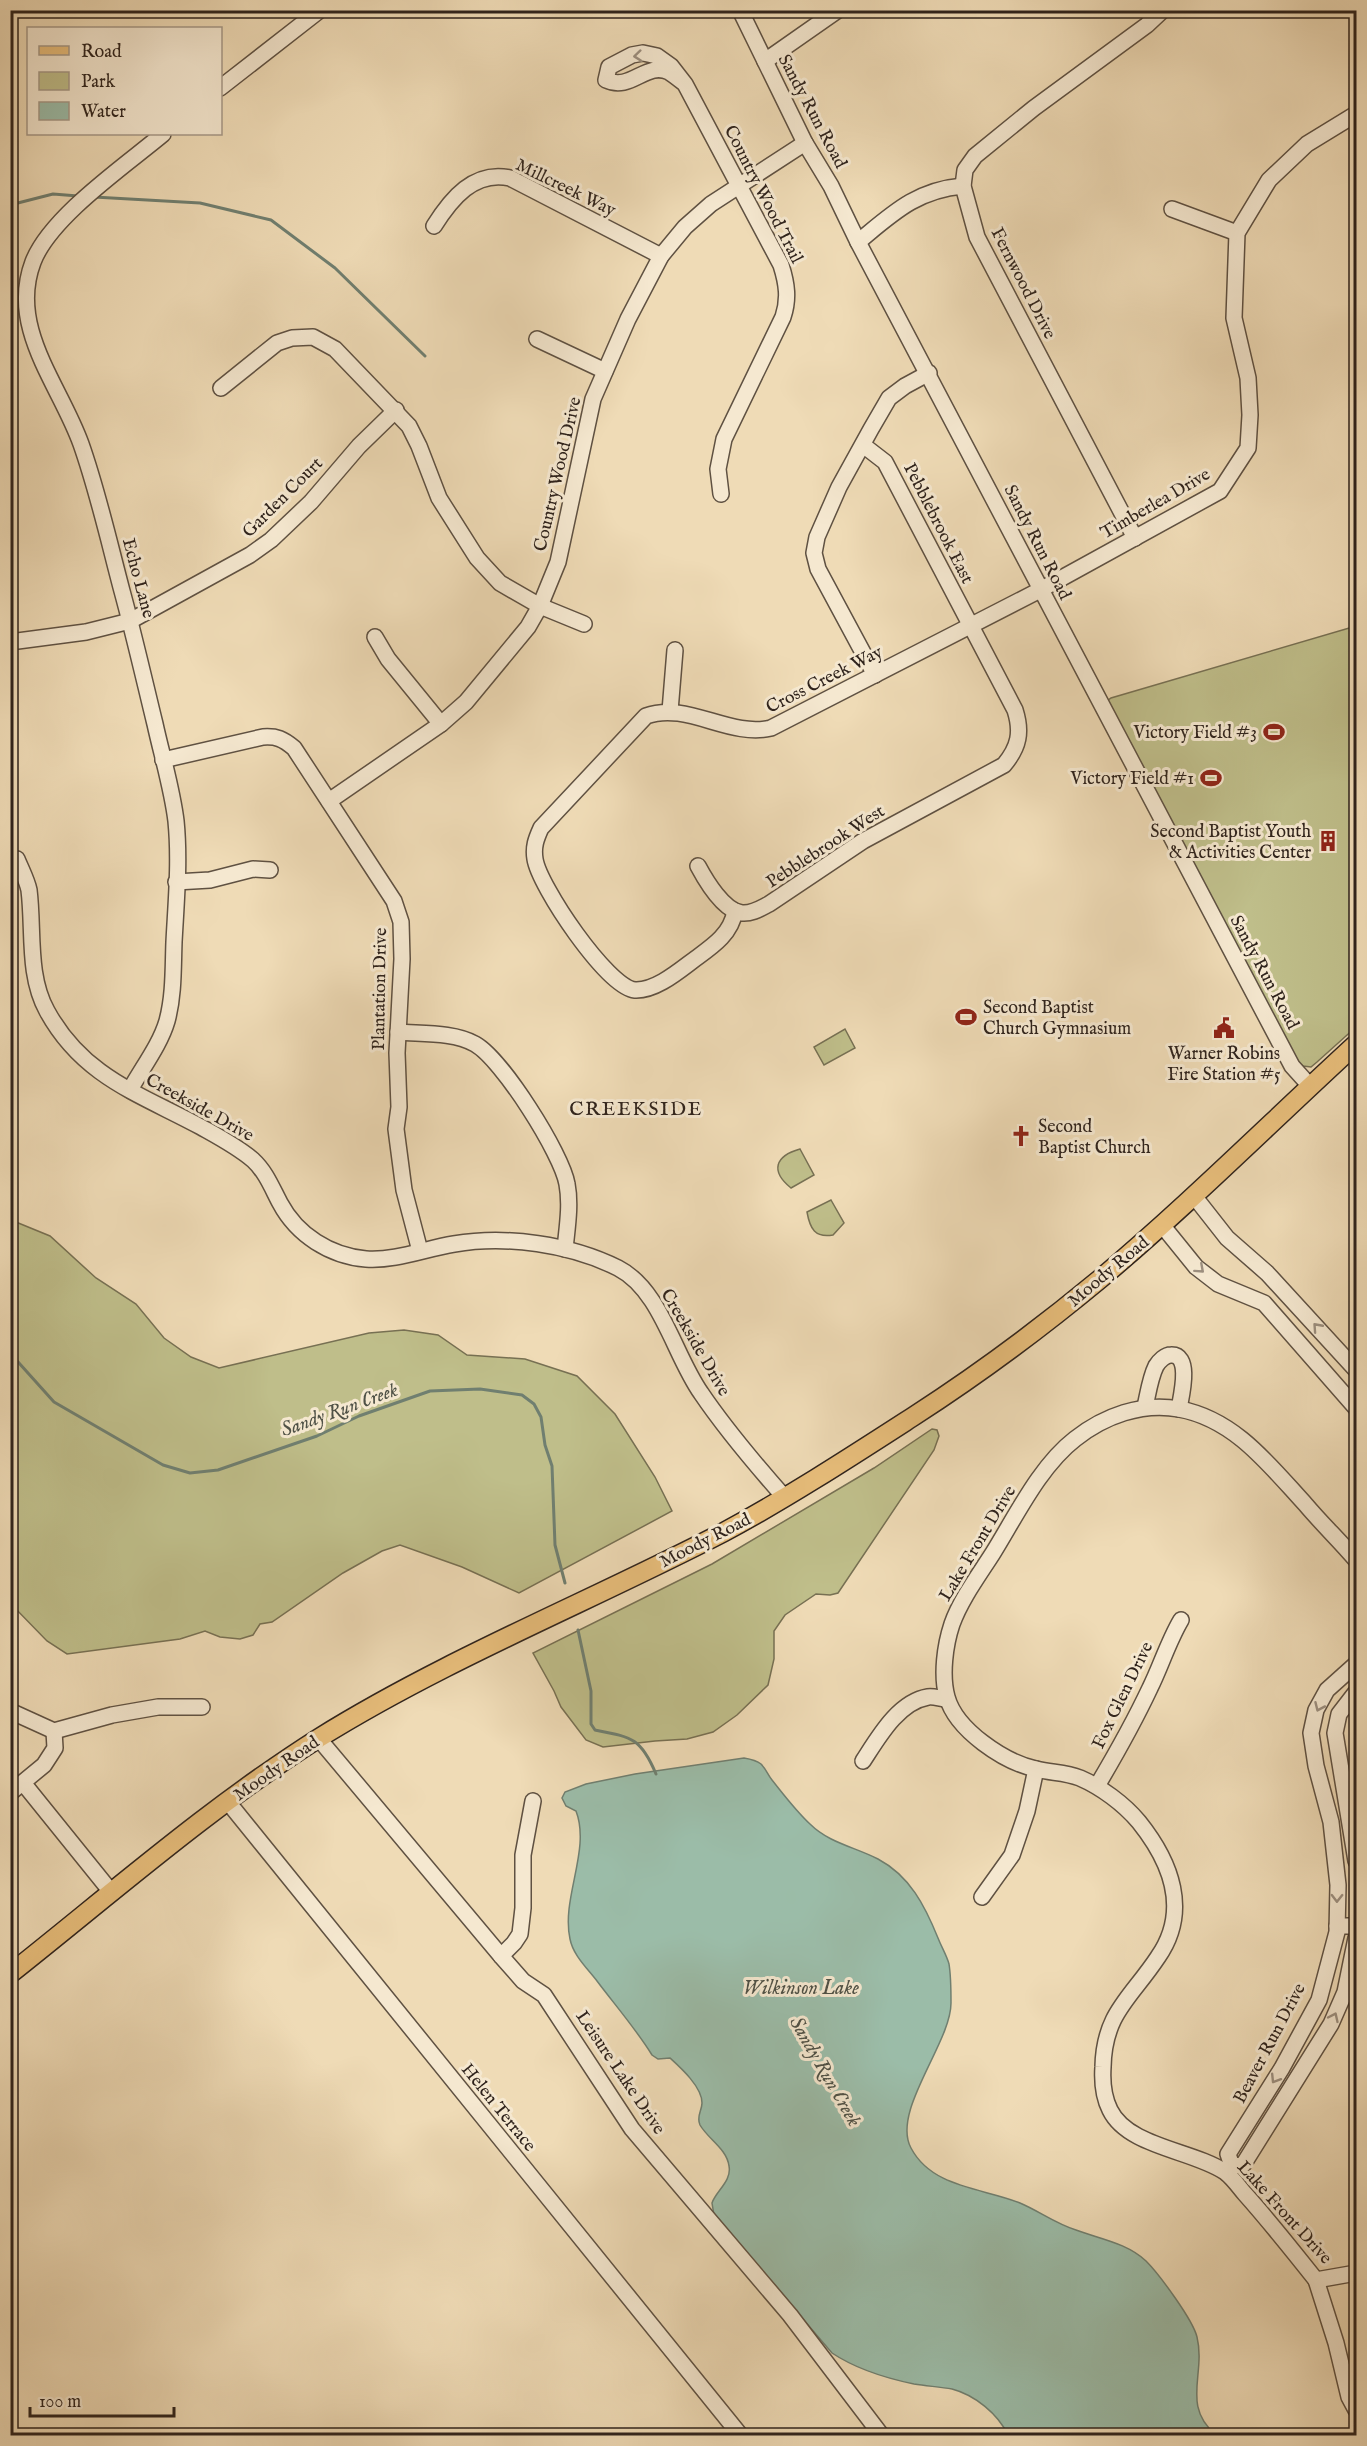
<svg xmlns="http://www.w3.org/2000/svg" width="1367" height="2446" viewBox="0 0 1367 2446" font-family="'IM FELL English',serif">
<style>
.green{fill:#bfbe8a;stroke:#777053;stroke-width:1.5}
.water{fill:#9bbca8;stroke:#707f70;stroke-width:1.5}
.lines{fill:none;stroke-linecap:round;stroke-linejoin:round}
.stream{stroke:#707f70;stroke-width:3}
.minor-casing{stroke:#5f5142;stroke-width:18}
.major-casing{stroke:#2f231c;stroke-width:21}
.minor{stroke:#f5e8d0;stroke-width:15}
.major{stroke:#e8be7b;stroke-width:18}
.oneway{stroke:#9c8f7f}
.labels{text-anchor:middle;stroke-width:6;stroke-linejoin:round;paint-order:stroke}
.street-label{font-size:18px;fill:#2f231c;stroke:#f5e8d0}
.poi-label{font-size:18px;fill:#2f231c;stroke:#f5e8d0;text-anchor:end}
.neighbourhood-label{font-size:20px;letter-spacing:1.5px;fill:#2f231c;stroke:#f5e8d0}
.water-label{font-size:20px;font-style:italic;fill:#4f5146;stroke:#f5e8d0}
</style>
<rect width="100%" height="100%" fill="#efdbb6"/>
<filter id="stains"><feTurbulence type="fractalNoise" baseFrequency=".00333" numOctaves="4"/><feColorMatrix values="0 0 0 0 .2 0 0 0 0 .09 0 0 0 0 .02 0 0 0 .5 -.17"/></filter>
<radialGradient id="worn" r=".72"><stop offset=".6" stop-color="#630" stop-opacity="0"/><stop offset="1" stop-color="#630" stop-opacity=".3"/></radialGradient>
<g class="green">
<path d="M1356,626V1027L1317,1062L1311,1067L1303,1066L1295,1060L1107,701L1111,698Z"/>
<path d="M845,1029L855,1048L824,1065L814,1047Z"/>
<path d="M800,1149L814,1175L791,1188C770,1171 775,1156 800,1149Z"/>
<path d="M831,1200L844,1223L833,1235C815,1238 810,1229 807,1212Z"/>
<path d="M11,1220L50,1236L96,1278L136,1304L164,1338L191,1357L219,1368L369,1333L404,1330L438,1335L467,1355L525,1359L577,1376L615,1414L655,1477L672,1511L519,1593L462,1567L400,1545L382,1551L343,1573L272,1622L260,1624L253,1635L240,1639L220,1637L205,1631L180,1639L67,1654L47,1641L11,1604Z"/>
<path d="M932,1429L937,1430L939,1436L934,1450L838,1593L830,1595L816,1594L785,1615L774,1631V1659L768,1685L737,1715L713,1732L687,1739L655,1741L603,1747L586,1740L561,1707L554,1691L533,1653L712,1564L874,1468Z"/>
</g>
<path class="water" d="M744,1758C750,1759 756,1760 761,1764C766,1769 768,1775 772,1780C784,1795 796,1811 810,1824C829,1843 855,1847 878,1859C910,1876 925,1906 938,1938C941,1946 947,1956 949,1964C951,1976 951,1991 951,2003C951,2043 891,2111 911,2148C932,2188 983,2188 1020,2203C1039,2211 1056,2224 1076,2230C1100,2239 1127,2243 1146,2261C1159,2274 1193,2320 1197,2337C1206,2374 1181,2406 1216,2435H1008C998,2414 975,2395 952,2389C940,2387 927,2386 914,2384C885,2378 856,2369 832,2353L714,2215L712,2203C716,2191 732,2181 729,2166C727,2149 708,2139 700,2125C696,2116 702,2111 702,2103C702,2087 681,2068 670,2058L658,2059L652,2055C636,2029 615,2005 597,1981C587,1968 573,1955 570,1939C561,1898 591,1850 576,1811L566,1806L562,1798L565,1792L586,1784L635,1774Z"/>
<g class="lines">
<g class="stream">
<path d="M94,197L200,203L271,220L335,268L425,356"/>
<path d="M10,205L53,194L78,196"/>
<path d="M10,1353L54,1402L163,1465L190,1473L218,1470L317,1436L359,1416L430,1391L480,1389L522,1395L534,1404L541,1417L545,1445L552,1466L555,1545L565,1583"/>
<path d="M578,1630L591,1691V1724L595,1730C632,1737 641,1738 656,1774"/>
</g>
<defs>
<g id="minor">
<path d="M740,10L805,143L831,186L858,242L1292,1066L1310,1086"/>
<path d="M765,61L838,10"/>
<path d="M685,84C680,80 674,75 669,72C646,61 631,92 606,80L609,67L632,55L643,53L657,56L671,66L685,84L781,265C787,284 789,299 783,317L724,439L718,469L721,494"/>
<path d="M220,88L320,10"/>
<path d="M1172,209L1237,233"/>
<path d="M434,226C451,199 474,170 510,178L661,256"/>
<path d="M858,242C892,214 916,190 963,186"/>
<path d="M537,339L605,371"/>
<path d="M221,388L277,343L292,338L313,337L335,349L409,426L419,446L439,498L477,558L500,583L540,606L584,624"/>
<path d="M1135,538L977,237L963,186L965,170L975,156L1034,108L1147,25L1163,10"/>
<path d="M375,637L388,659L441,724"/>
<path d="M10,642L86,632L130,621L250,555L271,540L311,502L359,446L396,410"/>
<path d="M875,675L818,569L814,553L817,537L839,487L871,429L889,398L905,386L929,373"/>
<path d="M670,711L675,650"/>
<path d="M163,760L263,737C277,736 283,739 294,748L394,901L401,922L402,959L397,1053L399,1107L396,1129L404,1190L420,1251"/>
<path d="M329,801L441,724L466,702L528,627L540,606L558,562L593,399L628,319L661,256L685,227L711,204L805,143"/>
<path d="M17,859C21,869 27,880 29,890C34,930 27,975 47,1011C83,1077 140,1094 201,1127C219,1137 238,1147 253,1160C266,1172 272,1188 280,1203C297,1235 330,1256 366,1259C396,1261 424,1249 454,1244C506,1235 570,1244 618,1268C661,1290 674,1355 701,1393C726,1430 755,1464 785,1498"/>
<path d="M698,866C706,881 724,911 742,913C752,914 761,908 769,904L863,841L1004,765C1019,747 1022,732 1015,710L885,462L863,445"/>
<path d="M176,882L210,880L253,869L270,870"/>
<path d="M735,911C731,934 713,946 695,959C680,970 656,991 635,990C607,987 539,886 535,859C533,847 536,839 541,828L646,716C687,701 729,738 771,728L1040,590L1220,491L1248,448L1250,415L1248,378L1234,318L1237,233L1269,180L1307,144L1356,114"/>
<path d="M398,1032C422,1034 454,1032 475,1044C502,1059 562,1154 567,1184C571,1205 567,1228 565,1249"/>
<path d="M130,1090C142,1068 160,1045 167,1021C174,995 173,968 174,942C176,903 180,861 176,821C172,788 162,756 155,724C144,679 134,635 122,591C109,542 98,492 81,444C60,385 8,328 33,262C50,217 126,165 163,134"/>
<path d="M1194,1196L1227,1238L1267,1273L1356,1370"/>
<path d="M1162,1225L1196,1267L1218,1284L1264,1303L1356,1408"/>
<path d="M1145,1407C1148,1394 1150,1378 1156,1366C1159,1361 1165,1355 1171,1355C1192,1354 1181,1397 1179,1409"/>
<path d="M1356,1560C1340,1541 1322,1524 1306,1505C1270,1466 1235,1419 1179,1409C1142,1402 1104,1416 1075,1439C1040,1466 1016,1516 993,1553C979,1575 961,1599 952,1624C945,1645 941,1675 947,1697C956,1730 1004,1762 1036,1769C1051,1773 1065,1772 1080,1778C1101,1787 1124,1804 1139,1822C1171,1862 1190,1911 1158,1957C1131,1998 1104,2013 1103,2067C1102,2082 1103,2096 1110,2110C1128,2147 1192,2150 1225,2172C1233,2178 1239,2187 1245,2194C1270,2222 1293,2251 1316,2280L1356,2273"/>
<path d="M1356,1692L1339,1714L1335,1733L1356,1861"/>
<path d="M10,1711L54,1731L112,1715L158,1707H202"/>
<path d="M319,1739L501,1956L523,1981L544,1995L632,2129L790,2315L882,2436"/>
<path d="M863,1761C878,1738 898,1702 928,1697C934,1696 941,1699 947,1699"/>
<path d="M24,1784L112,1893"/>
<path d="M1097,1786C1116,1754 1134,1722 1150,1688C1161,1666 1168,1642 1181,1620"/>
<path d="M10,1793L44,1765L55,1748L54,1731"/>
<path d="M228,1802L741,2436"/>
<path d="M982,1897L1012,1855L1027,1811L1036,1769"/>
<path d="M1337,1926H1356"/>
<path d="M501,1956L514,1943L520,1934L523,1908V1855L533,1801"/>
<path d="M1232,2166L1228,2154L1282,2068L1319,2000L1337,1932L1338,1885L1331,1822L1316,1766L1311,1733L1316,1710L1327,1690L1356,1664"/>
<path d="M1227,2173L1232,2166L1243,2165L1331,2024L1345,1992L1356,1938"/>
<path d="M1316,2280L1336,2343L1349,2397L1356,2410"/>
</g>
<path id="major" d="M10,1974C111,1894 210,1807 319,1738C446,1659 591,1601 724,1532C789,1497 852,1456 914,1416C979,1374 1041,1328 1100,1279C1189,1204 1271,1122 1356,1044"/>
</defs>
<use href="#minor" class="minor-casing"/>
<use href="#major" class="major-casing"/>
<use href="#minor" class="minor"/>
<use href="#major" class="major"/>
</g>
<defs><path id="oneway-chevron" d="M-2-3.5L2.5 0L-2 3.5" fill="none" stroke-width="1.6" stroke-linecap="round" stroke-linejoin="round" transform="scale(1.5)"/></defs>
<g class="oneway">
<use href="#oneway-chevron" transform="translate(638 56) rotate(174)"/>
<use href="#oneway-chevron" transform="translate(1200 1269) rotate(42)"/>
<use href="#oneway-chevron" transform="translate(1317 1327) rotate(-132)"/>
<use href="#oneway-chevron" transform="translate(1319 1707) rotate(114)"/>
<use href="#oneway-chevron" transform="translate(1337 1898) rotate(91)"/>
<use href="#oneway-chevron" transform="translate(1334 2017) rotate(-65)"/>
<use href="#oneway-chevron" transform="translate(1275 2079) rotate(122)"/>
</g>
<defs>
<symbol id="stadium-bare" viewBox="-9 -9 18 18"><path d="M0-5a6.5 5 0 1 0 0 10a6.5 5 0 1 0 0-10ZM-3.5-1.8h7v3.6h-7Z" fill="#8f2418" stroke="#f5e8d0" stroke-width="2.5" paint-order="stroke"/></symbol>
<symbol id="building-bare" viewBox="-9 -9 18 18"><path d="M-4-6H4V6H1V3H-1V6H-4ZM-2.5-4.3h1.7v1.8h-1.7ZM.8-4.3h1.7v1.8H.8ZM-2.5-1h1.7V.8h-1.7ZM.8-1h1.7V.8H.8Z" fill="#8f2418" stroke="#f5e8d0" stroke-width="2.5" paint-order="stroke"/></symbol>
<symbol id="civic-bare" viewBox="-9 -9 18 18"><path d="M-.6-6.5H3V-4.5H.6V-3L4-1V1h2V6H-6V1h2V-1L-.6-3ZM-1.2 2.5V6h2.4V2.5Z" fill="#8f2418" stroke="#f5e8d0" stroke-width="2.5" paint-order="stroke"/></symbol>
<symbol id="church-bare" viewBox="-9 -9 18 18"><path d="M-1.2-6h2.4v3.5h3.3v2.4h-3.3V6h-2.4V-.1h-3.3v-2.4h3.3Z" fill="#8f2418" stroke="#f5e8d0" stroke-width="2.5" paint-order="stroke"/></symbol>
</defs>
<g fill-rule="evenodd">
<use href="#stadium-bare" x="1259" y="717" width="30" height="30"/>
<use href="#stadium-bare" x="1196" y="763" width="30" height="30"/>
<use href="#building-bare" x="1313" y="826" width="30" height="30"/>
<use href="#stadium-bare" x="951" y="1002" width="30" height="30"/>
<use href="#civic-bare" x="1209" y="1013" width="30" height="30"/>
<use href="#church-bare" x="1006" y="1121" width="30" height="30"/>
</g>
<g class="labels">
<g class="street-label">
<text transform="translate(813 111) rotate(62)" y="6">Sandy Run Road</text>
<text transform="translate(566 187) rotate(26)" y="6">Millcreek Way</text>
<text transform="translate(764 194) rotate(63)" y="6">Country Wood Trail</text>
<text transform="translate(1024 283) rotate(63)" y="6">Fernwood Drive</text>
<text transform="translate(557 474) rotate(-77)" y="6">Country Wood Drive</text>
<text transform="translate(282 497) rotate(-45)" y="6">Garden Court</text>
<text transform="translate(1155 503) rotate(-30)" y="6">Timberlea Drive</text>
<text transform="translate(939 523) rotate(63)" y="6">Pebblebrook East</text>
<text transform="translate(1038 542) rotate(63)" y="6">Sandy Run Road</text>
<text transform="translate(139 578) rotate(75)" y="6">Echo Lane</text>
<text transform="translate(824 679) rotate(-27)" y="6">Cross Creek Way</text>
<text transform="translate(825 846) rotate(-33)" y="6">Pebblebrook West</text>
<text transform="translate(1265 972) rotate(62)" y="6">Sandy Run Road</text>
<text transform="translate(379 989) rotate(-89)" y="6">Plantation Drive</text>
<text transform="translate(200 1107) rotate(29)" y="6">Creekside Drive</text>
<text transform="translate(1108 1271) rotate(-40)" y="6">Moody Road</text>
<text transform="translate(696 1342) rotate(60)" y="6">Creekside Drive</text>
<text transform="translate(705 1540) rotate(-27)" y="6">Moody Road</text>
<text transform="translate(977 1543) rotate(-59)" y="6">Lake Front Drive</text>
<text transform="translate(1122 1695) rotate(-64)" y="6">Fox Glen Drive</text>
<text transform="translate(276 1768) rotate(-35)" y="6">Moody Road</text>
<text transform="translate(1269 2043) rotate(-62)" y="6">Beaver Run Drive</text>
<text transform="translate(621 2072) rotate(56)" y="6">Leisure Lake Drive</text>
<text transform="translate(499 2107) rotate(51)" y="6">Helen Terrace</text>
<text transform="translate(1285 2212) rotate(48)" y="6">Lake Front Drive</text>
</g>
<g class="poi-label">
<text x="1257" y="738">Victory Field #3</text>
<text x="1194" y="784">Victory Field #1</text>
<text x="1311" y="837">Second Baptist Youth<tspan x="1311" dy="21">&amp; Activities Center</tspan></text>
<text x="983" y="1013" text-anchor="start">Second Baptist<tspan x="983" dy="21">Church Gymnasium</tspan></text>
<text x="1224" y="1059" text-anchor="middle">Warner Robins<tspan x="1224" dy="21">Fire Station #5</tspan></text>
<text x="1038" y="1132" text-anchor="start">Second<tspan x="1038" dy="21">Baptist Church</tspan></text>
</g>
<g class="neighbourhood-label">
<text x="636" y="1115">CREEKSIDE</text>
</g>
<g class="water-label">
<text transform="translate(339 1409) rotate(-20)" y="7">Sandy Run Creek</text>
<text x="801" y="1994">Wilkinson Lake</text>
<text transform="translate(826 2071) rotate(60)" y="7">Sandy Run Creek</text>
</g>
</g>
<rect width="1367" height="2446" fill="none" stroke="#efdbb6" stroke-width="36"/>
<rect x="12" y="12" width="1343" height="2422" fill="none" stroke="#2f231c" stroke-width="3"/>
<rect x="18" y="18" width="1331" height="2410" fill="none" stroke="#2f231c" stroke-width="1.5"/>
<rect x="27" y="27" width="195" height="108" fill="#f5e8d0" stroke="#a69988" stroke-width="1.5"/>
<rect x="39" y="46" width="30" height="9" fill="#e8be7b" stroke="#a69988" stroke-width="1.5"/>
<text x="81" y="57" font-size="18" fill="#2f231c">Road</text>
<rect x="39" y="72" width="30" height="18" fill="#bfbe8a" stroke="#a69988" stroke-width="1.5"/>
<text x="81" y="87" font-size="18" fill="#2f231c">Park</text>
<rect x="39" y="102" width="30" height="18" fill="#9bbca8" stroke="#a69988" stroke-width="1.5"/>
<text x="81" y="117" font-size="18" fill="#2f231c">Water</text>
<path d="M30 2407v9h144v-9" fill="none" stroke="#2f231c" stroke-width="3"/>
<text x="39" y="2407" font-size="18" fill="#2f231c" stroke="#f5e8d0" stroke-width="4.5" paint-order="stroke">100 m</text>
<rect width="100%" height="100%" filter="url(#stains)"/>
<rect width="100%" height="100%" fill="url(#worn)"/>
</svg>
